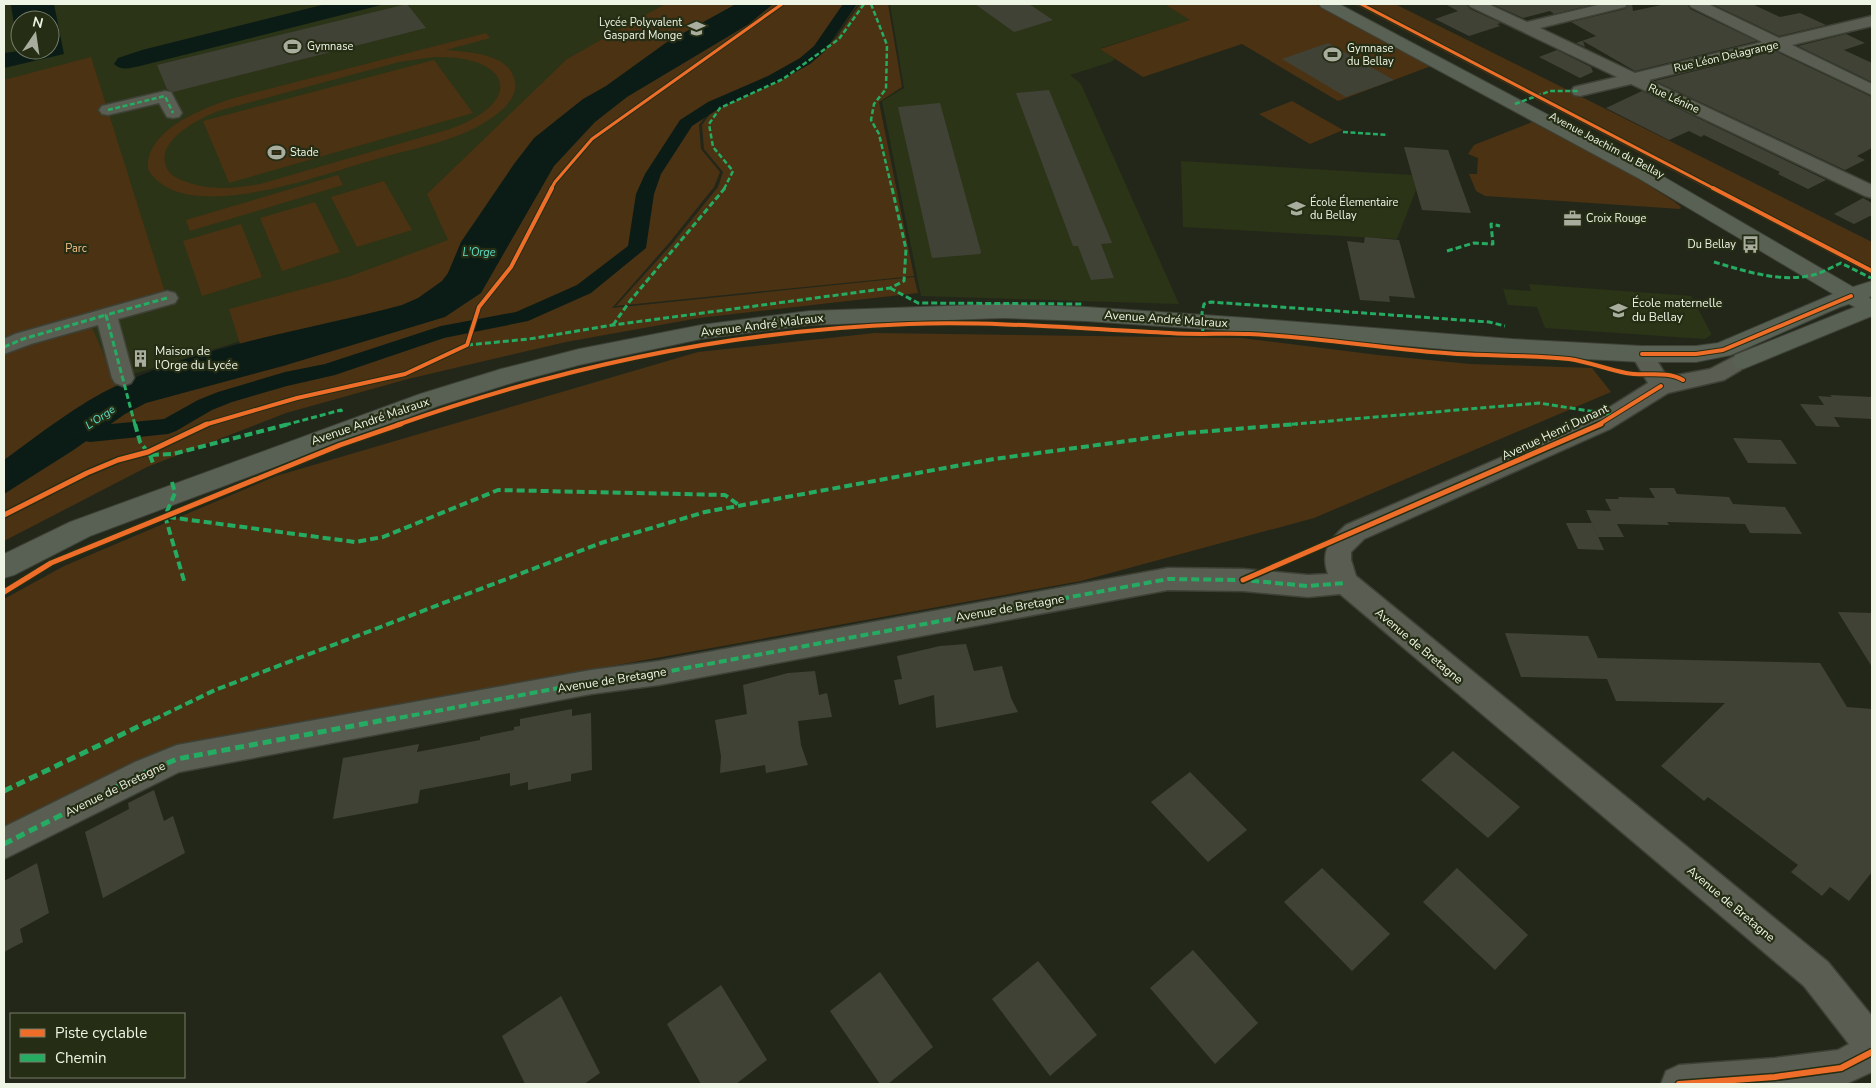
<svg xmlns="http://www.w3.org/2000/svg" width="1876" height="1088" viewBox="0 0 1876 1088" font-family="'Nunito Sans',sans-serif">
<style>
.built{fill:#2b3416;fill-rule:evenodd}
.green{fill:#4b3213;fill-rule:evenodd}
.water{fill:#0b1c17}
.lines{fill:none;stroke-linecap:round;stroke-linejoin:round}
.canal{fill:#0b1c17;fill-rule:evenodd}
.building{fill:#404236}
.street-casing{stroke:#3d4136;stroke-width:3}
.secondary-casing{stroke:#3d4136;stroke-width:2}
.street{fill:#595d52;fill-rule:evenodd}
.secondary{fill:#596154;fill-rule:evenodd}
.quiet-far3{stroke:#26ab63;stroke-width:2.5;stroke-dasharray:5 2.5;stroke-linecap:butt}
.quiet-far2{stroke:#26ab63;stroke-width:3;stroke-dasharray:6 3;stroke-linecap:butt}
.quiet-far1{stroke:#26ab63;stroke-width:4;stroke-dasharray:8 4;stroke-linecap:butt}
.quiet{stroke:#26ab63;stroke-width:5;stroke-dasharray:9 5;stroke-linecap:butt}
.cycleway-far3-casing{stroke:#252d14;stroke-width:5}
.cycleway-far2-casing{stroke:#252d14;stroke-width:6}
.cycleway-far1-casing{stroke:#252d14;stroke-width:8}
.cycleway-casing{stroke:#252d14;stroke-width:9}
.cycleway-far3{stroke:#ee6e29;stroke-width:3}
.cycleway-far2{stroke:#ee6e29;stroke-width:4}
.cycleway-far1{stroke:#ee6e29;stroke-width:5}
.cycleway{stroke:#ee6e29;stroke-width:6}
.labels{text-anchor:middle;stroke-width:4.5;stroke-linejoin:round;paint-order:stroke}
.far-poi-label{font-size:11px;fill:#eff5e5;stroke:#252d14;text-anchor:start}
.far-street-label{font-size:11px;fill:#eff5e5;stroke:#252d14}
.far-park-label{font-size:11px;fill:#f3c08a;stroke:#252d14}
.far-water-label{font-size:11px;font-style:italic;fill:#5ce1c9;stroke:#252d14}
.poi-label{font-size:12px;fill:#eff5e5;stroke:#252d14;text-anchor:start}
.street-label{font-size:12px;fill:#eff5e5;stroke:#252d14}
</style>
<rect width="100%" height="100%" fill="#23271a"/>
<g class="built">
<path d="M4,4H756L440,274L260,335L114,380L4,460ZM20,20H50V50H20Z"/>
<path d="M890,4H1164L1191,20L1101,48L1115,59L1111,62L1070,75L1081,84L1179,304L921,296L882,101L904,88Z"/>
<path d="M1181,161L1412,175L1416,190L1397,239L1183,227Z"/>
<path d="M1529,284L1691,296L1711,333V335L1705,339L1545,328L1537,307L1508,305L1503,289L1531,291Z"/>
</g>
<g class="green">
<path d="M665,4H858L834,37L805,61L779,78L713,106L699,125L701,149L720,172L714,187L669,243L612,308L914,277L918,293L699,318L566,342L408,379L286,413L147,467L4,541V80L91,57L165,292L90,323L117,385L170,365L240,344L229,309L348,277L448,240L427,194L567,59Z"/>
<path d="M860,4H888L902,87L879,102L914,276L616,306L672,244L718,187L723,172L704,149L702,125L716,106L780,78L807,62L836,38Z"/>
<path d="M1164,4H1315L1431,66L1338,101L1242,44L1143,77L1100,49L1190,20Z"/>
<path d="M1354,4H1395L1872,242V275Z"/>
<path d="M486,33L490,38L446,50C467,52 512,53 515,83C517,96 506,107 497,114C463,141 413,148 373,160C323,174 181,229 148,169C145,129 207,106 238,97ZM434,57C511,55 527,101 450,129L260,184C236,188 210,191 187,182C178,179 169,175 166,166C156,140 199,119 218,111L399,62Z"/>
<path d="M434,60L473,113L229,183L203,121Z"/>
<path d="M1292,101L1343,130L1310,144L1259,114Z"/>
<path d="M1532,122L1626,171L1675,202L1681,207L1680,209L1485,196L1476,191L1469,174H1477L1478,158L1468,154L1474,145Z"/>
<path d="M338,175L343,185L190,231L186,220Z"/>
<path d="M384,181L412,230L357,247L331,197Z"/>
<path d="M315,202L340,252L282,271L260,218Z"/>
<path d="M241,224L262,277L202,296L183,241Z"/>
<path d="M875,333L1241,338L1378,355L1470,364L1592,368L1611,392L1314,518L1081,581L192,742L4,837V599L64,566L276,476L698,352Z"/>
</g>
<g class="water">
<path d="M17,4H54L64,54L4,68V53L27,50H50V20H20V46L16,37L11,5Z"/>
<path d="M326,4H385L140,66C131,68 121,71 114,64L118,58L142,50Z"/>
<path d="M736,4H773L749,24L627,97L595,122L554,166L481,293L445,317L283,366L146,403L125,414L72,451L4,494V460C40,434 77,404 118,385C207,344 308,330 402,305L418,298L442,281L448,273L461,242L514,164L534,138L583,99L606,86L667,42Z"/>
</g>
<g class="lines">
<path class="canal" d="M843,4H857L824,52L810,64L778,82L720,108L692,126L661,174L654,194L646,248L591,293L528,321L444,338L335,375L287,386L232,402L212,410L176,431L168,434L90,442L71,438L68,433L71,428L79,425L90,426L164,419L198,400L218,392L285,372L325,364L441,326L516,312L577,285L628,246L636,194L645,174L680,120L708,102L768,76L800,58L814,46Z"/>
</g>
<g class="building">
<path d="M407,4L426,28L173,92L167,89L157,65Z"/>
<path d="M975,4H1029L1053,20L1014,32Z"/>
<path d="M1445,4H1466L1470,9L1501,23L1497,24L1500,26L1469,36L1435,19L1458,11Z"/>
<path d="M1492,4H1595L1554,14L1550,11L1523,18Z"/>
<path d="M1629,4H1632L1633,11L1666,4H1687L1690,9L1757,41L1635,71L1583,41L1585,47L1576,43L1596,36L1571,22L1625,9Z"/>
<path d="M1712,4H1752L1780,17L1800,13L1826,25L1779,36Z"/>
<path d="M1846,34L1865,43L1844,50L1872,63V82L1798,46Z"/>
<path d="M1328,43L1394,80L1346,97L1282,59Z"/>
<path d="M1557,50L1591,67L1593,72L1580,78L1539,57Z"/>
<path d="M1775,51L1872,97V148L1857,156L1865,160L1845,170L1655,81Z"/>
<path d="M1049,90L1112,243L1101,244L1114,278L1091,280L1078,246H1073L1016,93Z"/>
<path d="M1642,91L1826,180L1808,189L1778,174L1780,172L1704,135L1701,137L1689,131L1669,140L1606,108Z"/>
<path d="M940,103L981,252L980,254L932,258L898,107Z"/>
<path d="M1404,147L1448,150L1471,213L1422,210Z"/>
<path d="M1863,198L1872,203V215L1854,224L1834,214Z"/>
<path d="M1365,237L1399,240L1415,298L1389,296L1390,302L1360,300L1347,241L1364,243Z"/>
<path d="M1830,395L1872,397V419L1834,417L1840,427L1816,426L1800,404L1824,405L1818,396L1832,397Z"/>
<path d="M1733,438L1781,440L1797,464L1748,463Z"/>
<path d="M1649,488H1674L1677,494L1729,497L1733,504L1785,507L1802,534L1750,533L1745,524L1667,522L1669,525L1617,524L1624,537H1598L1586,510L1611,511L1615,519L1605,499H1619L1618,497L1655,498Z"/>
<path d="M1566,523H1592L1604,550L1578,549Z"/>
<path d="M1838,612L1872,613V667Z"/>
<path d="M1505,633L1588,636L1598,658L1820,663L1847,707L1872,709V872L1849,901L1830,887L1822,896L1791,872L1798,865L1708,797L1704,801L1661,766L1725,703L1616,701L1607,679L1521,677Z"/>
<path d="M966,644L974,671L1002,666L1011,698L1018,712L936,728L934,695L899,705L894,680L902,679L897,656L940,646Z"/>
<path d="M815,671L819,695L827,693L832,717L798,721L801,745L808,765L766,773L765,765L720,773L721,756L715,720L747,714L743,685L788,673Z"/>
<path d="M572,709V716L591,713L592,770L571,774V781L528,790V782L510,786V773L420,790L418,803L333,819L343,758L419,744L417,752L480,740V737L514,730V727L520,726V719Z"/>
<path d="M1453,751L1520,807L1488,838L1421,780Z"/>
<path d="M1190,772L1247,830L1208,862L1151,802Z"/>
<path d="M154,790L164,821L173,816L185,853L103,898L85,832L129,809L128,803Z"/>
<path d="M37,863L49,913L20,929L23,942L4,952V881Z"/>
<path d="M1322,868L1390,934L1352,971L1284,902Z"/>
<path d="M1457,868L1528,935L1495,970L1423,902Z"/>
<path d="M1193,950L1258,1023L1215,1064L1150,988Z"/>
<path d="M1038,961L1097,1035L1050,1076L992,999Z"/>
<path d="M880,972L933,1047L888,1084H880L830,1011Z"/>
<path d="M721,985L767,1060L736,1084H701L667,1024Z"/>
<path d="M561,996L600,1073L584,1084H525L502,1036Z"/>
</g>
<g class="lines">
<defs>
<g id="street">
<path d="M1468,4H1488L1527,22L1602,4H1627L1625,7L1540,28L1635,73L1762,42L1691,7L1689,4H1708L1779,38L1872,16V26L1792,45L1872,84V95L1775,49L1649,80L1872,185V198L1865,196L1631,84L1580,96L1574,95L1571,91L1574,87L1617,77L1471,7Z"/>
<path d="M165,91L171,92L182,113L179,117L173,118L167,117L159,103L108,115L102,114L99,110L102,106Z"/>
<path d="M167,291L175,293L178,298L175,303L118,319L134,378L131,383L123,386L115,383L112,378L98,325L31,344L4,354V339L15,334Z"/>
<path d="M1642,347L1650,349L1667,377L1710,369L1733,357L1741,360L1744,365L1741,370L1724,380L1668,393L1610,429L1364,539L1351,552V560L1356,576L1828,962L1872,1016V1072L1846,1084H1661L1666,1071L1679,1065L1775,1058L1838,1050L1849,1044L1804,986L1340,594L1308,597L1243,591L1168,590L659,685L591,694L179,772L4,859V827L135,762L177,745L591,670L659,661L1168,568L1243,569L1308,575L1328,574C1320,552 1330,539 1346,525L1594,417L1648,383L1631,354L1634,349Z"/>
</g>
<path id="secondary" d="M1319,4H1339L1652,170L1853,287L1872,281V296L1869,297L1872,301V316L1743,369L1735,367L1731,361L1735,355L1855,307L1849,304L1840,307L1731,355L1696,362H1642L1512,355L1248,332L1086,321L1003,318L809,325L701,339L579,365L515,382L438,406L90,536L14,575L4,578V554L70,522L420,394L501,369L579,349L701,325L809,311L1003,304L1086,307L1248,318L1512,339L1642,346H1696L1718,343L1833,294L1638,178L1321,7Z"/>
</defs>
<use href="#street" class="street-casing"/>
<use href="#secondary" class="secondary-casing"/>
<use href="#street" class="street"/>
<use href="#secondary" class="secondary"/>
<g class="quiet-far3">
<path d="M871,4L887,45L886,89L874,104L871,120L879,134L892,189"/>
<path d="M1515,104L1550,91H1580"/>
<path d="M108,110L165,96L173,113"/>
<path d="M1343,132L1388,135"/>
<path d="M724,189L733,171L713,147L709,124L720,108L783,79L839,39L864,4"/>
</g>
<g class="quiet-far2">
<path d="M1447,251L1474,243L1493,244L1491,224L1500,226"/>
<path d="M1714,262C1745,271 1780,283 1813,275C1822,273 1832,267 1841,263L1871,278"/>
<path d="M890,288L918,303L1082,304"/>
<path d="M613,325L630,301L725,188"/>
<path d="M1203,335L1202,313L1204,304L1211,302L1489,322L1505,326"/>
<path d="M467,345L529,339L613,325L890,288L904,281L906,249L892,188"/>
<path d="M4,347L23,339L106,315"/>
<path d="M135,425L106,315L167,298"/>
<path d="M285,425L341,410L343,414"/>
<path d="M1283,425L1539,403L1615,415"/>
</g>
<g class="quiet-far1">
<path d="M135,424L140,442L150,455L173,454L289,424"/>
<path d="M150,455L154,466"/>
<path d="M172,482L175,493L165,516L185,584"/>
<path d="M168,517L355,542L383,537L498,490L725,495L740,506"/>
<path d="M153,720L215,690L601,543L705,512L994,459L1186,433L1297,424"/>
<path d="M388,720L591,682L659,673L1168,579L1243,580L1308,586L1345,583"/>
</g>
<g class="quiet">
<path d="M4,791L156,718"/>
<path d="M4,844L146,772L177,759L395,718"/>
</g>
<defs>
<g id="cycleway-far3">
<path d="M1361,4L1715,189"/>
<path d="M551,189L555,182L592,139L782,4"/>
</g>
<g id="cycleway-far2">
<path d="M1713,188L1872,271"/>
<path d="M1642,354H1696L1723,350L1851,296"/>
<path d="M204,425L297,398L405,374L467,345L479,307L511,267L552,188"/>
<path d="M397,425C561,367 735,330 909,324C996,321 1084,329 1170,333C1197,335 1223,333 1249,334C1319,337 1388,350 1457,354C1494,356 1532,355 1569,359C1589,362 1606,369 1626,373C1644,377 1666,370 1683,380"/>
<path d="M1598,425L1661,386"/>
</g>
<g id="cycleway-far1">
<path d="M4,515L87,473L118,460L148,452L207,424"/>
<path d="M1243,580L1601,424"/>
<path d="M4,592L51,563L340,445L401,424"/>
</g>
<path id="cycleway" d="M1679,1084L1775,1077L1841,1068L1872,1052"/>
</defs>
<use href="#cycleway-far3" class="cycleway-far3-casing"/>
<use href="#cycleway-far2" class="cycleway-far2-casing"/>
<use href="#cycleway-far1" class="cycleway-far1-casing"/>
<use href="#cycleway" class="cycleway-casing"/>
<use href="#cycleway-far3" class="cycleway-far3"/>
<use href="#cycleway-far2" class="cycleway-far2"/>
<use href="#cycleway-far1" class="cycleway-far1"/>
<use href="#cycleway" class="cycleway"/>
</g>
<defs>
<symbol id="school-bare" viewBox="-9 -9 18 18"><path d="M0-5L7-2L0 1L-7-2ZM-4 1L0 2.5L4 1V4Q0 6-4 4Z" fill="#a8ad9e" stroke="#252d14" stroke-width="2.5" paint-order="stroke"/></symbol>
<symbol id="stadium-bare" viewBox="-9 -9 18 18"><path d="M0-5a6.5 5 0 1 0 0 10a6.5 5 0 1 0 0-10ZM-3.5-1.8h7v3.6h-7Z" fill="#a8ad9e" stroke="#252d14" stroke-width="2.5" paint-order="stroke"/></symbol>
<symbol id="office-bare" viewBox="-9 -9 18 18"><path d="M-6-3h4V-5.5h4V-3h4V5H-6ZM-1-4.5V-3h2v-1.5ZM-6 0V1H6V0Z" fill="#a8ad9e" stroke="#252d14" stroke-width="2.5" paint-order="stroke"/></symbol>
<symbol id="bus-bare" viewBox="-9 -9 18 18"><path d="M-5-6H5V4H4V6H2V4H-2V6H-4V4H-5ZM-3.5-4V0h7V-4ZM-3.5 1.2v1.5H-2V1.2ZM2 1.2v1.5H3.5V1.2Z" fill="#a8ad9e" stroke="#252d14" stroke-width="2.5" paint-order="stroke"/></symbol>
<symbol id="building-bare" viewBox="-9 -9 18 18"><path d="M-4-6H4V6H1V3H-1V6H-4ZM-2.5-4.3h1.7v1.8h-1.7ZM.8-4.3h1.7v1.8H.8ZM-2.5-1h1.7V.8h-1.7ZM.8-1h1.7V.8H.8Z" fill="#a8ad9e" stroke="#252d14" stroke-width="2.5" paint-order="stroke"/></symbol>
</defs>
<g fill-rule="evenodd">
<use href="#school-bare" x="684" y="16" width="25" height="25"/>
<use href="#stadium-bare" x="280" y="34" width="25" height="25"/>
<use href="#stadium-bare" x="1320" y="42" width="25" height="25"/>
<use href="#stadium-bare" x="264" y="140" width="25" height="25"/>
<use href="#school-bare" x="1284" y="196" width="25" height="25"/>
<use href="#office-bare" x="1560" y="206" width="25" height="25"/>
<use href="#bus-bare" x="1738" y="232" width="25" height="25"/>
<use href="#school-bare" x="1606" y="298" width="25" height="25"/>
<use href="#building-bare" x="128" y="346" width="25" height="25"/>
</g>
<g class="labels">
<g class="far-poi-label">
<text x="682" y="26" text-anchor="end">Lycée Polyvalent<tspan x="682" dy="13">Gaspard Monge</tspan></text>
<text x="307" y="50">Gymnase</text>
<text x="1347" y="52">Gymnase<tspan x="1347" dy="13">du Bellay</tspan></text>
<text x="290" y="156">Stade</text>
<text x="1310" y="206">École Élementaire<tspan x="1310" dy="13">du Bellay</tspan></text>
<text x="1586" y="222">Croix Rouge</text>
<text x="1736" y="248" text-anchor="end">Du Bellay</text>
</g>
<g class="far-street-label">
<text transform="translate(1726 56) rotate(-13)" y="4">Rue Léon Delagrange</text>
<text transform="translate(1674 98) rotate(25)" y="4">Rue Lénine</text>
<text transform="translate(1607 145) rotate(28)" y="4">Avenue Joachim du Bellay</text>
</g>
<g class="far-park-label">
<text x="76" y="252">Parc</text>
</g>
<g class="far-water-label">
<text x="479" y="256">L'Orge</text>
<text transform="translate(100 417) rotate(-34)" y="4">L'Orge</text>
</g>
<g class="poi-label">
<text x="1632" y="307">École maternelle<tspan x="1632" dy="14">du Bellay</tspan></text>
<text x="155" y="355">Maison de<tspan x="155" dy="14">l'Orge du Lycée</tspan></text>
</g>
<g class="street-label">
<text transform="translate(1166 319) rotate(4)" y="4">Avenue André Malraux</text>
<text transform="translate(762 325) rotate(-7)" y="4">Avenue André Malraux</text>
<text transform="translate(370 421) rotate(-19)" y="4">Avenue André Malraux</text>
<text transform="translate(1555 432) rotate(-25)" y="4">Avenue Henri Dunant</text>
<text transform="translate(1010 608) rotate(-10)" y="4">Avenue de Bretagne</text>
<text transform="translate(1419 646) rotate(40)" y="4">Avenue de Bretagne</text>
<text transform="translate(612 680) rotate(-9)" y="4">Avenue de Bretagne</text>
<text transform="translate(115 789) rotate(-26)" y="4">Avenue de Bretagne</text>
<text transform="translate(1731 904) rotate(40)" y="4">Avenue de Bretagne</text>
</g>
</g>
<rect width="1876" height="1088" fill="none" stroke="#eff5e5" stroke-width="10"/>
<rect x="10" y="1013" width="175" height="65" fill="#252d14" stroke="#767d68"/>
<rect x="20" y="1029" width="25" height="8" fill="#ee6e29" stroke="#767d68"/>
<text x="55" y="1038" font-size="15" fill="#eff5e5">Piste cyclable</text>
<rect x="20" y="1054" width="25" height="8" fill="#26ab63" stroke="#767d68"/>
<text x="55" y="1063" font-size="15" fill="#eff5e5">Chemin</text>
<g transform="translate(35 35) rotate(13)"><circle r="24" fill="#252d14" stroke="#767d68"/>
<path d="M0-4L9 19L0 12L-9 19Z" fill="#a8ad9e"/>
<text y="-8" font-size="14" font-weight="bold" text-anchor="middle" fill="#eff5e5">N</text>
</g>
</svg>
